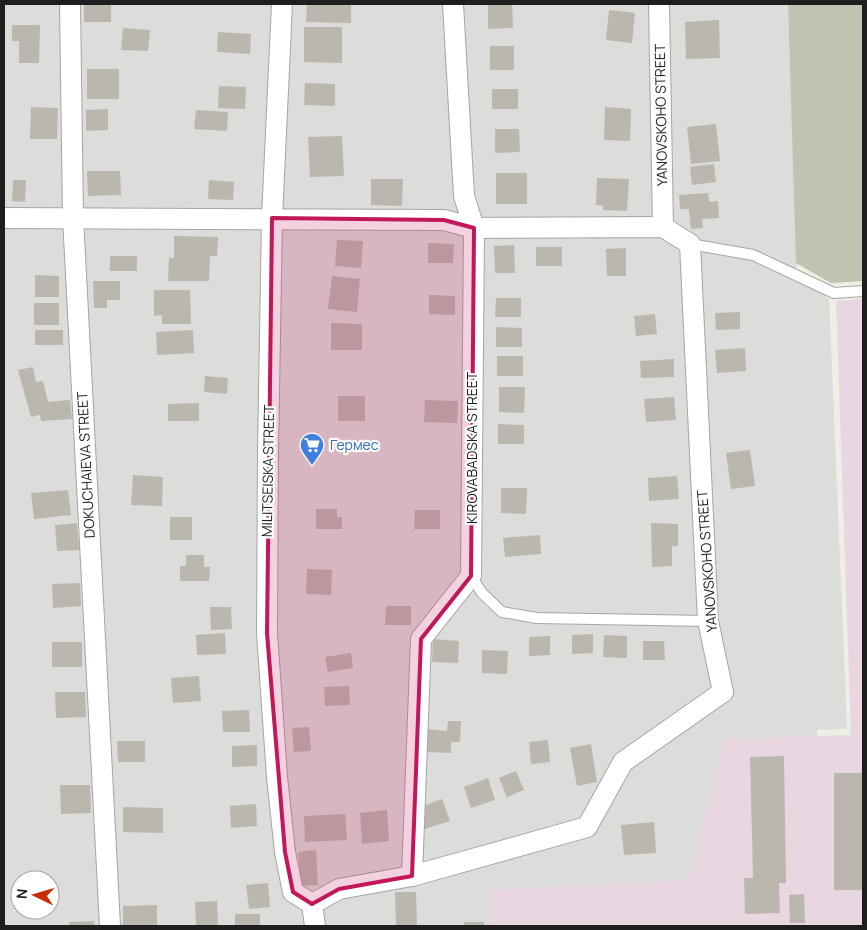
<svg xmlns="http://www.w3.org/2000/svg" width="867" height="930" viewBox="0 0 867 930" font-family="Manrope,sans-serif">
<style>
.residential{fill:#dcdcdb;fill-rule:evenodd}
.industrial{fill:#e8d7e1}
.construction{fill:#c0c3b0}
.building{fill:#bcb7ae}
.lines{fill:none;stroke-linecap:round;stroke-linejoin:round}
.lane-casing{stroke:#a5a5a5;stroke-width:12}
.street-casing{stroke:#a5a5a5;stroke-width:22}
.lane{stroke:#fff;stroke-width:10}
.street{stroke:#fff;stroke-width:20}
.marked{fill:#c2185b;fill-opacity:0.2;stroke:#c2185b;stroke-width:4;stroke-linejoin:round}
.labels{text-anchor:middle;stroke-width:4.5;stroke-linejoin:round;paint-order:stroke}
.street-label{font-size:14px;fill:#1e1e1e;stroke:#fff}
.shop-label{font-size:14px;fill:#366cbe;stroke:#fff;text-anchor:start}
</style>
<rect width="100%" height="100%" fill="#efeee5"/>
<path class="residential" d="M4,4H788L797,273L829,299L847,729L817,730L826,926H4ZM20,880H50V910H20Z"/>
<path class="industrial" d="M863,299V926H490L489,890L688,880L725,739L851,735L836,301Z"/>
<path class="construction" d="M788,4H863V281L831,283L796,263Z"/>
<g class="building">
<path d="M90,4H111V22H84V5Z"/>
<path d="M307,4H351V23L306,22Z"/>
<path d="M512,4L513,28L488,29V5Z"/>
<path d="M609,10L635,13L632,43L606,40Z"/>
<path d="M719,20L720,58L686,59L685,22Z"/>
<path d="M12,25H40L39,63H19V41H12Z"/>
<path d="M304,27H342V63L304,62Z"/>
<path d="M123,28L150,30L148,51L121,50Z"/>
<path d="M218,32L251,34L250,54L217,52Z"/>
<rect x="490" y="46" width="24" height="24"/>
<rect x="87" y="69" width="32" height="30"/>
<path d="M305,83L335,84V106L304,105Z"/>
<path d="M219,86L246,87L245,109L218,108Z"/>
<rect x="492" y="89" width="26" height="20"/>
<path d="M31,107L58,108L57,139H30Z"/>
<path d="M605,107L631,109L630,141L604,140Z"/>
<path d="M108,109V130L86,131V110Z"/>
<path d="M196,110L228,112L227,131L194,129Z"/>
<path d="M716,124L720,161L691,164L687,127Z"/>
<path d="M495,129H519L520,152L495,153Z"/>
<path d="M342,136L344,176L310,177L308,137Z"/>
<path d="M714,164L716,182L692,185L690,167Z"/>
<path d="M87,171H120L121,195L88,196Z"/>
<rect x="496" y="173" width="31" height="31"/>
<path d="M597,178L629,179L627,211L603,210V206L596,205Z"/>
<path d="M371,179H403L402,206L371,205Z"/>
<path d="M13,180H26L25,202L12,201Z"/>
<path d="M209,180L234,182L233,200L208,199Z"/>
<path d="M708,193L709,202L718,201L719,218L702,219L703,228L691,229L689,209H680L679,195Z"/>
<path d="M174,236L218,237L217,256H210L209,281H168L169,258H174Z"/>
<path d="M337,240L363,241L361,268L335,266Z"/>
<path d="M428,243L454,244L453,263H428Z"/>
<path d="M514,245L515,273H495L494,246Z"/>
<rect x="536" y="247" width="26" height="19"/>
<path d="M626,248V276H607L606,249Z"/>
<rect x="110" y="256" width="27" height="15"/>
<path d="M35,275L59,276V297H35Z"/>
<path d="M332,276L360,279L357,312L328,309Z"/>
<path d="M93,281H120V300H107V308H94Z"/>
<path d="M154,290H190L191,324H162V315L154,316Z"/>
<path d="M429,295L455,296V315L429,314Z"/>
<path d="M496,298H521V317H495Z"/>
<rect x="34" y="303" width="25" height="22"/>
<path d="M740,312V329L716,330L715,313Z"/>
<path d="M655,314L657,334L636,336L634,316Z"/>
<path d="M331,323L362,324V350H331Z"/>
<path d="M496,327L522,328V347H496Z"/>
<rect x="35" y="330" width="28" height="15"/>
<path d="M193,330L194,353L157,355L156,332Z"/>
<path d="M745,348L746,371L717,373L715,350Z"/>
<rect x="497" y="356" width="26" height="20"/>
<path d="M674,359V377L641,378L640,361Z"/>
<path d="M33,367L36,382L43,381L48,402L70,400L72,419L41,421L40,415L31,417L18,370Z"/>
<path d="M205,376L228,378L227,394L204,392Z"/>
<path d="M499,387H525L524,413L499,412Z"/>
<rect x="338" y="396" width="27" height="25"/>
<path d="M674,397L676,420L646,422L644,399Z"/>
<path d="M425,400L458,401L457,423L424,422Z"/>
<path d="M199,403V421H168V404Z"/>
<path d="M498,424L524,425V444H498Z"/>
<path d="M750,450L755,486L731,489L726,453Z"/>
<path d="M133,475L163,477L162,506L131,505Z"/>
<path d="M677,476L679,499L649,501L648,478Z"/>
<path d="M501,488H527L526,514L501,513Z"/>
<path d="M68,490L71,515L34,519L31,493Z"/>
<path d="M316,509H337V517H342V529H316Z"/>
<path d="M415,510H440V529H414Z"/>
<rect x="170" y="517" width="22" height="23"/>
<path d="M77,523L79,550L57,551L55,525Z"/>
<path d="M651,523L678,524V546H672V566L652,567Z"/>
<path d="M540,535L541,554L505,557L503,538Z"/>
<path d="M186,555H204V567H210L209,581H180V566H186Z"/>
<path d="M307,569L332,570L331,595L306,594Z"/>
<path d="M80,583L81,606L53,608L52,584Z"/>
<path d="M386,606H411V625H385Z"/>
<path d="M210,607H231L232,629L211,630Z"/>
<path d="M225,633L226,654L197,655L196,635Z"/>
<path d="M593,634V653L572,654V635Z"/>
<path d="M604,635L627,636V658L603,657Z"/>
<path d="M550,636V655L529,656V637Z"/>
<path d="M433,639L459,641L458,663L432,662Z"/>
<path d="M643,641H664L665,660H643Z"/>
<rect x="52" y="642" width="30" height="25"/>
<path d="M482,650L508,651L507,674L482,673Z"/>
<path d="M351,653L353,668L328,672L325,657Z"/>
<path d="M199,676L201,701L173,703L171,678Z"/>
<path d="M349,686L350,705L325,706L324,687Z"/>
<path d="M55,692H85L86,717L56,718Z"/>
<path d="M249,710L250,732H223L222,711Z"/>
<path d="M448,721H461L460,742H451V753L425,752L426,729L447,731Z"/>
<path d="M309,727L311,751L294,752L292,728Z"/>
<path d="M548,740L550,762L531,764L529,742Z"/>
<path d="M117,741H145V762H118Z"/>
<path d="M591,744L597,782L577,786L570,748Z"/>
<path d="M257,745V766L232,767V746Z"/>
<path d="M784,756L786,883H779L780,913L745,914L744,878H753L750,757Z"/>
<path d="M516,771L524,790L507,797L499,778Z"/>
<rect x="834" y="773" width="29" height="117"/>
<path d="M488,778L495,800L471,808L464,787Z"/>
<path d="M60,785H90L91,813L61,814Z"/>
<path d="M442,799L450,821L425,829L418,808Z"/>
<path d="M256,804L257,826L231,828L230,806Z"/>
<path d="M123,807L163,808V833L123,832Z"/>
<path d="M387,810L389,841L362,844L360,813Z"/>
<path d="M345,814L347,840L305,842L304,816Z"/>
<path d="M654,822L656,853L624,855L621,825Z"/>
<path d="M316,850L318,885L301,886L298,852Z"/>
<path d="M268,883L270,907L249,909L246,885Z"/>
<path d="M395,892H416L417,926H396Z"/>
<path d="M804,894L805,923H790L789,895Z"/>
<path d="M217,901L218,926H196L195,902Z"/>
<path d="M157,905V926H123V906Z"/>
<rect x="235" y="914" width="25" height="12"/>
<path d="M94,921L95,926H69V922Z"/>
<rect x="464" y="922" width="20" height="4"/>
</g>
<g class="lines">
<defs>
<g id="lane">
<path d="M690,244L753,255L834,293L863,291"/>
<path d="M471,576L482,593L502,612L537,618L708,621"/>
</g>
<g id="street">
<path d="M70,4L73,217L110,926"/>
<path d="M282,4L272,218L268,452L267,633L277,777L285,852L293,892L312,904L315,926"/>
<path d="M659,4L663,227"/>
<path d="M4,218L444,220L474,228L663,227L690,244L708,621L723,692L623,762L587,827L412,876L339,889L312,904"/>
<path d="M412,876L421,639L471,576L474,228L464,196L453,4"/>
</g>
</defs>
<use href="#lane" class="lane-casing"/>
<use href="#street" class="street-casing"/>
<use href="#lane" class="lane"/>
<use href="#street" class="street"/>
</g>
<path class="marked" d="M272,218L444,220L474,228L471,576L421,639L412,876L339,889L312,904L293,892L285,852L267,633Z"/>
<defs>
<symbol id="supermarket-pin" viewBox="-11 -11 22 30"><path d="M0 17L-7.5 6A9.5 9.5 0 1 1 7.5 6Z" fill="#3f7fe0" stroke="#fff"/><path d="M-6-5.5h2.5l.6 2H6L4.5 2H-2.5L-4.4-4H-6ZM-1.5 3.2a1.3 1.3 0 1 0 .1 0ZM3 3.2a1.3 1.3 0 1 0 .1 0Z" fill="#fff"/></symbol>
</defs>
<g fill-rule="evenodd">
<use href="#supermarket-pin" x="298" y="431" width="28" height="38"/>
</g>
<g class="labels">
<g class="street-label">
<text transform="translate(661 115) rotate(-91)" y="5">YANOVSKOHO STREET</text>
<text transform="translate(472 448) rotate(-90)" y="5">KIROVABADSKA STREET</text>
<text transform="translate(86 465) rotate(-93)" y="5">DOKUCHAIEVA STREET</text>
<text transform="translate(268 471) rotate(-89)" y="5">MILITSEISKA STREET</text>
<text transform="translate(707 561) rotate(-94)" y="5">YANOVSKOHO STREET</text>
</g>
<g class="shop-label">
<text x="330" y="450">Гермес</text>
</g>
</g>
<rect width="867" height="930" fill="none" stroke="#1e1e1e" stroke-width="10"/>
<g transform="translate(35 895) rotate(275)"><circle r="24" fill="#ffffff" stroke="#a5a5a5"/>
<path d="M0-4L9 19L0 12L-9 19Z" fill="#c82d05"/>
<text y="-8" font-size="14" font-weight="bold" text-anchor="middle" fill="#1e1e1e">N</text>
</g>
</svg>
